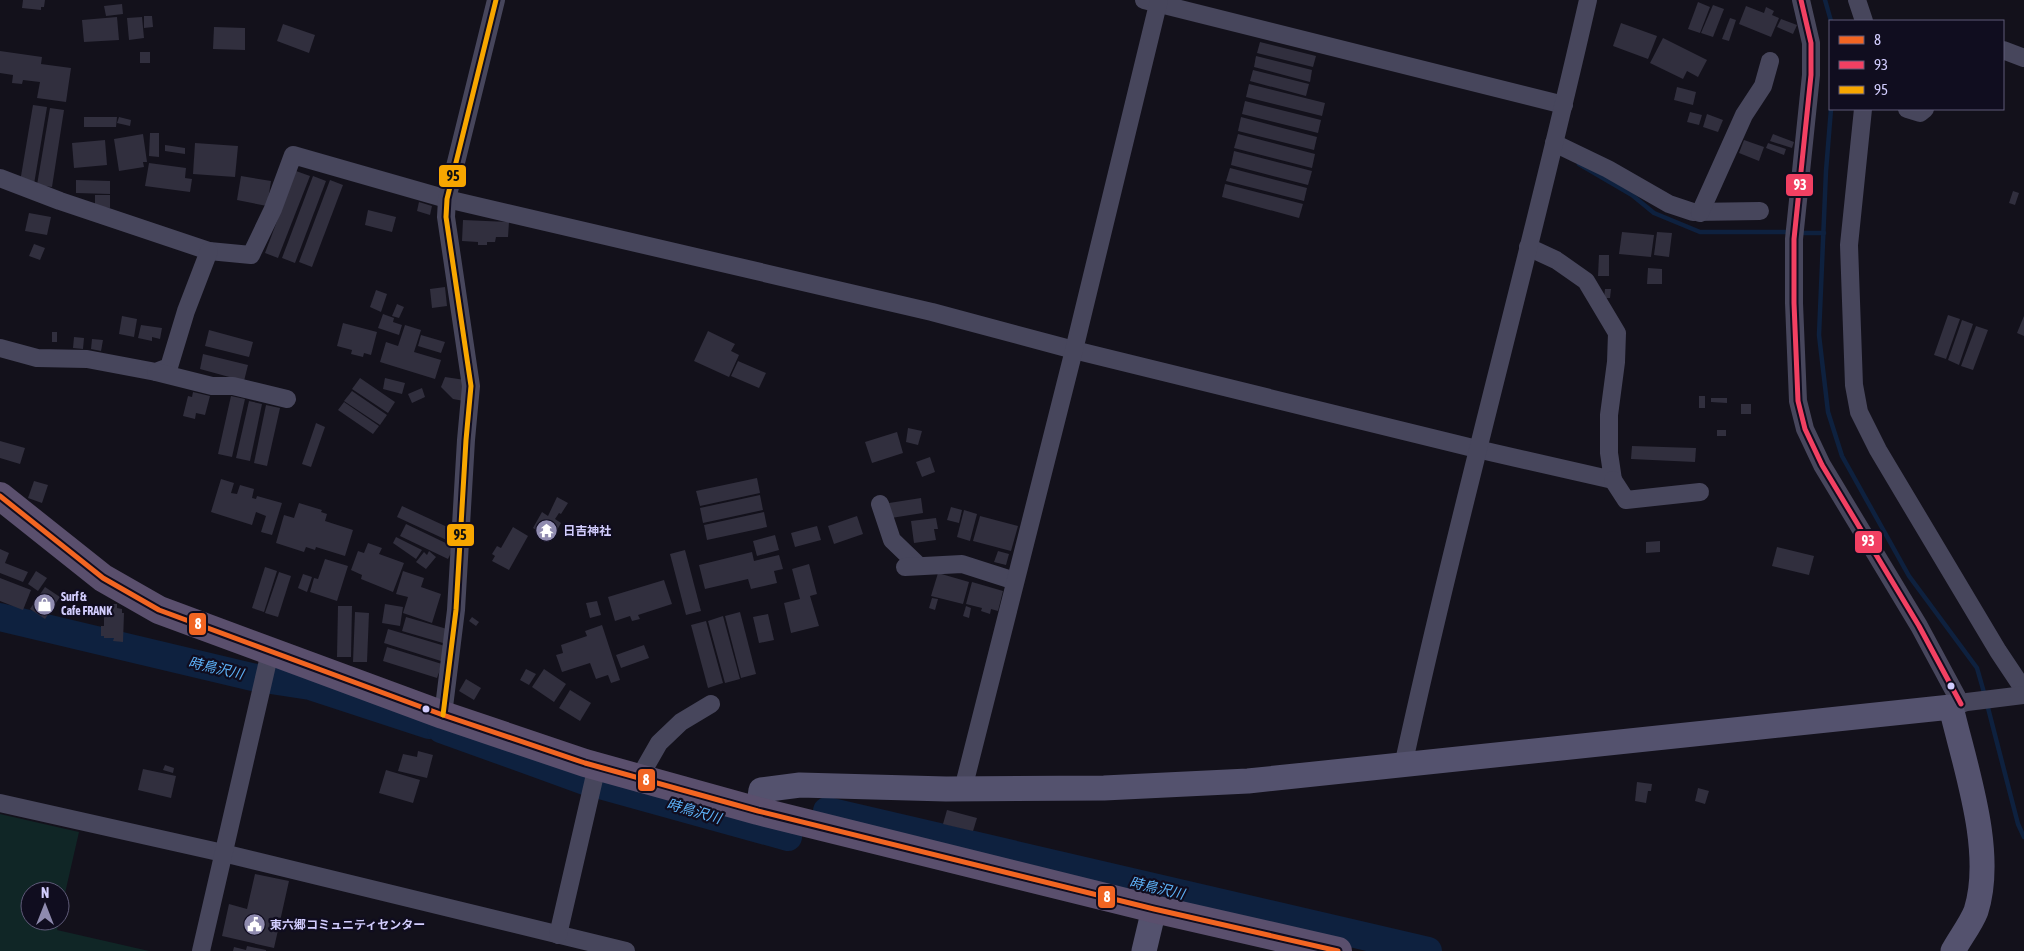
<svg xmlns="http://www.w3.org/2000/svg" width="2024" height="951" viewBox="0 0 2024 951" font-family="'Asap Condensed','Noto Sans JP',sans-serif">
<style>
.green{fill:#102626}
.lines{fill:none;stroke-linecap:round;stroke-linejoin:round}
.stream{stroke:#0e213f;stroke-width:4.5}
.river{stroke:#0e213f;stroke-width:28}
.building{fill:#312f3e}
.street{stroke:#47465c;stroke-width:18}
.secondary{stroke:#54526e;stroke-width:25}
.primary{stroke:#5a4f6d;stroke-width:28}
.bus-1-casing{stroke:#100d1f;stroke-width:9}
.bus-2-casing{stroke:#100d1f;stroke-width:9}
.bus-3-casing{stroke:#100d1f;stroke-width:9}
.bus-1{stroke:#f26522;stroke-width:5}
.bus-2{stroke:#f24062;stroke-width:5}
.bus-3{stroke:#f7a600;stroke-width:5}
.bus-dot{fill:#d2cdfe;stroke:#100d1f;stroke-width:2}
.labels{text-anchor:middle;stroke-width:4.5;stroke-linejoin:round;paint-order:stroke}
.poi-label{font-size:12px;font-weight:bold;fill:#d2cdfe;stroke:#100d1f;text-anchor:start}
.water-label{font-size:14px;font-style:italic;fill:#5eb4fb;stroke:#100d1f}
.line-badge{stroke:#100d1f;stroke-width:2}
.badge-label{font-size:14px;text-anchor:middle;font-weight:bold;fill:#fff}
.pale-badge-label{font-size:14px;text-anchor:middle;font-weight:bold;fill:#111}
</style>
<rect width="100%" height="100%" fill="#13111b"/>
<path class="green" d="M0,814L79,832L60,915V891H30V921H59L57,930L149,951H0Z"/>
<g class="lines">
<g class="stream">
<path d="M1825,0L1831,21"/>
<path d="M1831,109L1826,171L1819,335L1828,412L1842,456L1909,576L1977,668L1985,696"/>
<path d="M1579,164L1632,195L1654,213L1700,232H1790"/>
<path d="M1798,233H1824"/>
<path d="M1987,704L2018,824L2024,837"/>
</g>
<g class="river">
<path d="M0,617L252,677L310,686L429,725"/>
<path d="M441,729L585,781"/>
<path d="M600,785L788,837"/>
<path d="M827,811L1428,951"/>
</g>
</g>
<g class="building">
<path d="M23,0H45L44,7H41V10L22,8Z"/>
<path d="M1698,2L1710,7L1700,33L1688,29Z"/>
<path d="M122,4L123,14L106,16L104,6Z"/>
<path d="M1713,5L1724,9L1713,37L1701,33Z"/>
<path d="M1746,6L1764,13L1766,7L1774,11L1772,15L1779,18L1771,37L1739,24Z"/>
<path d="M144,16H152L153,27L144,28Z"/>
<path d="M117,17L119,40L84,42L82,20Z"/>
<path d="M142,17L144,38L129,40L127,18Z"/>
<path d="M1730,18L1736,20L1729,41L1722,39Z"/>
<path d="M1781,19L1797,25L1793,34L1777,27Z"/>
<path d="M1621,23L1657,36L1648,59L1613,46Z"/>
<path d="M283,24L315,35L309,53L277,41Z"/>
<path d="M214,27L245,28V50L213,49Z"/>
<path d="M1663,38L1707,60L1698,77L1687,71L1683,79L1650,63Z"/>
<path d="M1260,42L1316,56L1313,67L1257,53Z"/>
<path d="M0,51L42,57L41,64L71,68L66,102L37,98L40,82L23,80L22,84L12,83L13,75L0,73Z"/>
<rect x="140" y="52" width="10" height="11"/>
<path d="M1256,56L1312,70L1310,82L1254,67Z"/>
<path d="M1253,70L1309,84L1306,96L1250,81Z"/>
<path d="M1249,84L1325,103L1322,116L1246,97Z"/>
<path d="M1677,87L1696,92L1693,105L1674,100Z"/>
<path d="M1245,101L1321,120L1318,133L1242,114Z"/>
<path d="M33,105L47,107L34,184L20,182Z"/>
<path d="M50,108L64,110L52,187L37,185Z"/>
<path d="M1690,112L1702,115L1699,125L1687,122Z"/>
<path d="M1707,114L1723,120L1718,132L1703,127Z"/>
<path d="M84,117H117L116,127H84Z"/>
<path d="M119,117L131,120L130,126L117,123Z"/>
<path d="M1241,117L1317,137L1314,150L1238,131Z"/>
<path d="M150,133H159V157L149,156Z"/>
<path d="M143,134L147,162H143L144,167L119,171L114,139Z"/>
<path d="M1238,134L1315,154L1312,168L1234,148Z"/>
<path d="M1773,134L1794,142L1792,148L1770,141Z"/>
<path d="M105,140L107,165L74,168L72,143Z"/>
<path d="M1744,140L1764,147L1759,161L1739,153Z"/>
<path d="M195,143L238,146L235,177L193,174Z"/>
<path d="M1768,143L1786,149L1784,155L1766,148Z"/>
<path d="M165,145L185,148V154L165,151Z"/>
<path d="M1234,151L1312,171L1308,185L1231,165Z"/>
<path d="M149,163L186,168L185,178L192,179L190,192L145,186Z"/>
<path d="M1230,168L1307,188L1304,201L1226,181Z"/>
<path d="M296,171L310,176L278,258L265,253Z"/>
<path d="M241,176L271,181L267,206L237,200Z"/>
<path d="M313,176L326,181L295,263L282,258Z"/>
<path d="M76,180L110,181V194L76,193Z"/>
<path d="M330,180L343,185L312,267L299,262Z"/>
<path d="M1225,184L1303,204L1299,218L1222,197Z"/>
<path d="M2013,191L2019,193L2015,205L2009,203Z"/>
<path d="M95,195H110V208L95,207Z"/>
<path d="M419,202L432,206L430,215L417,211Z"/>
<path d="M368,210L396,217L392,232L365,225Z"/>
<path d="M29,213L51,217L47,235L25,231Z"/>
<path d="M463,220L509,222L508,237H496L495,242H487V245H478V242L462,241Z"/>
<path d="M1622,232L1654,235L1651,257L1619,254Z"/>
<path d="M1657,232L1672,233L1669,257L1654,255Z"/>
<path d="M34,244L45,248L40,260L29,256Z"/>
<path d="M1599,255H1609V276H1598Z"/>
<path d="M1648,268L1662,269V284H1647Z"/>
<path d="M445,287L447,306L432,308L430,289Z"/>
<path d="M1605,289H1611L1610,298H1604Z"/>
<path d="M376,290L387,294L381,312L370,307Z"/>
<path d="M397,304L404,307L399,318L392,316Z"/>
<path d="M383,314L394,318L393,322L402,325L399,335L378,328Z"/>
<path d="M1948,315L1960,319L1946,359L1934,355Z"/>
<path d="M122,316L137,319L134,337L119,334Z"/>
<path d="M2024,316V336L2017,333Z"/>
<path d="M1962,320L1973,324L1959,365L1948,360Z"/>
<path d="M343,323L377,332L371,355L364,353L363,357L351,354L352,350L337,346Z"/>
<path d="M141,325L162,328L160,339L152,337V341L138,338Z"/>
<path d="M405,325L421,330L414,352L441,360L435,379L380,362L386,342L398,346Z"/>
<path d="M1976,326L1988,330L1973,370L1961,366Z"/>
<path d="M209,330L253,342L249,357L205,346Z"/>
<path d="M708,331L735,344L731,351L739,355L729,377L694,361Z"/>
<rect x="52" y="332" width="5" height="10"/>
<path d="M421,335L445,342L441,353L418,346Z"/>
<path d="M74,337L84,338L83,349L73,348Z"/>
<path d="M92,339L103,340L101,351L91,349Z"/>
<path d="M203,354L248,365L244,381L200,369Z"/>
<path d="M738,361L766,373L759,388L731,376Z"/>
<path d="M445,377L465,380L464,401L453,399L441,387Z"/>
<path d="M360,378L395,402L388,413L352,389Z"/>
<path d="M385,378L405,383L402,394L383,389Z"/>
<path d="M422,388L425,397L412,403L408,394Z"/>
<path d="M352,391L387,415L380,425L344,401Z"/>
<path d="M193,392L210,396L205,415L196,413L195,419L183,416L188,396L192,397Z"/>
<path d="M231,396L245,399L232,457L218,454Z"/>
<rect x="1699" y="396" width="6" height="12"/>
<path d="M1711,398H1727V403L1711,402Z"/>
<path d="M249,401L262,404L250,461L236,458Z"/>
<path d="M344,402L379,426L373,434L338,410Z"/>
<rect x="1741" y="404" width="10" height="10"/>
<path d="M266,405L280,408L267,466L254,463Z"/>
<path d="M316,423L325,427L311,467L302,464Z"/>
<path d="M908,428L922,431L918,445L906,442Z"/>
<rect x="1717" y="430" width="9" height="6"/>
<path d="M897,432L903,453L872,463L865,442Z"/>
<path d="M0,441L25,448L20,464L0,458Z"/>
<path d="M1632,446L1696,448L1695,462L1631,459Z"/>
<path d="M930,457L935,472L922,477L916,462Z"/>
<path d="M757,478L760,493L700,506L696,491Z"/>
<path d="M221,479L234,483L231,493L237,494L240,485L254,489L252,498L256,499L257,496L282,503L272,535L261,532L266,516L256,512L252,525L211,512Z"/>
<path d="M34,481L48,485L42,503L28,498Z"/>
<path d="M760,495L763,510L703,523L700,508Z"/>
<path d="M557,497L568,503L561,514L559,513L555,519L561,523L552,539L547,536L545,540L537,535L538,531L533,528L542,512L548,516Z"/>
<path d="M921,498L923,513L891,518L889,503Z"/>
<path d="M299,503L322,510L321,512L327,514L325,521L353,530L345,556L316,547L315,550L306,547L304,552L276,543L284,515L294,518Z"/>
<path d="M402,506L456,531L451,542L397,517Z"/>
<path d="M951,507L962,510L959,523L947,520Z"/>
<path d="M964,510L977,514L970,541L957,537Z"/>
<path d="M764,512L767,527L707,540L704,525Z"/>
<path d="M857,516L863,534L834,544L828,526Z"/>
<path d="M980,516L1018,526L1011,551L973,541Z"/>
<path d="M936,518L938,529H934L936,540L914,543L911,521Z"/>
<path d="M406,524L454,547L448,559L400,536Z"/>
<path d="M817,526L821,540L795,547L791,533Z"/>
<path d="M513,527L528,536L509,570L492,561L495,556L492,554L497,546L501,548Z"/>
<path d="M775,535L779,550L757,556L753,541Z"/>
<path d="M396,537L422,550L416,559L393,543Z"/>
<path d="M1660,541V552L1646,553V542Z"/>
<path d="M368,543L382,548L379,554L404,563L393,592L361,579L362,575L351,570L358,551L364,553Z"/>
<path d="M1777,547L1814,556L1809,575L1772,566Z"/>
<path d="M0,549L9,553L5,563L28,572L23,582L0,573Z"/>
<path d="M685,550L701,611L686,615L670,554Z"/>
<path d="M429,551L436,557L426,569L416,562L424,552L427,555Z"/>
<path d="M998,551L1009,554L1006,565L994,562Z"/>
<path d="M752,552L754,561L779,555L783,569L774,571L777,583L751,589L748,579L705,589L699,565Z"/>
<path d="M325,559L348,566L337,601L310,592L314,578L318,579Z"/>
<path d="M809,564L817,594L810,596L819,626L791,633L784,603L800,599L792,569Z"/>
<path d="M265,567L277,571L264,612L252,608Z"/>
<path d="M36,571L47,578L38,591L28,584Z"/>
<path d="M403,571L424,578L421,587L441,594L432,623L403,613L408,597L396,594Z"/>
<path d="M279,572L291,576L278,617L265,613Z"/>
<path d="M938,573L969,582L963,604L931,596Z"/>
<path d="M303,574L312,577L307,592L298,588Z"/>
<path d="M0,578L31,590L23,610L0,601Z"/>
<path d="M664,580L672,604L638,615L640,619L632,621L630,616L615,621L608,597Z"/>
<path d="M972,582L1003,591L998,611L991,609L990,614L981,611L982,608L966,604Z"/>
<path d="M45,587L60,597L45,619L30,609Z"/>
<path d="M932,598L938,599L935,610L929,608Z"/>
<path d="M597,601L601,615L590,618L586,603Z"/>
<path d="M100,604H117V608L122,609V613H124L123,642L113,641L114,638H104V636H101V626H104V614H100Z"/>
<path d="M385,604L403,607L400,626L382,623Z"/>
<path d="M338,606H352L351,657H337Z"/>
<path d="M966,606L971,608L969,618L963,616Z"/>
<path d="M355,612L369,613L367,662H353Z"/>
<path d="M740,612L756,674L741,678L725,616Z"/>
<path d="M768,614L774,640L759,643L753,617Z"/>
<path d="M723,616L740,679L725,683L708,621Z"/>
<path d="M406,617L447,629L443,643L402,631Z"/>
<path d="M472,617L479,622L476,626L469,621Z"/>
<path d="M706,621L723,683L708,688L691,625Z"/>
<path d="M602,625L620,680L611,683L608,675L596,679L590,663L562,672L556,655L563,653L561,645L587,636L585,631Z"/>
<path d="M388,629L445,646L441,661L384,643Z"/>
<path d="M644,645L649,658L621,668L616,655Z"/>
<path d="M387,647L442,664L437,678L383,661Z"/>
<path d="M526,669L536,674L529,685L520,680Z"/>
<path d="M544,669L566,684L554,702L532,687Z"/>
<path d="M466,679L481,688L474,700L459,691Z"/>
<path d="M570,690L591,703L580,721L559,708Z"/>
<path d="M418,751L433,755L427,778L398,771L403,754L417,757Z"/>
<path d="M165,765L174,768L173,773L163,770Z"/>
<path d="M143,769L176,776L171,798L138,790Z"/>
<path d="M386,770L420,780L413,803L379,793Z"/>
<path d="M1637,782L1652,784L1651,791H1648L1646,803L1635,801Z"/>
<path d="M1698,788L1709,791L1705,804L1695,801Z"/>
<path d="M947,810L977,818L973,831L943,824Z"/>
<path d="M255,874L289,881L274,948L222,936L229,904L247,909Z"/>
<path d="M247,946L266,950V951H233L234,947L246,950Z"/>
</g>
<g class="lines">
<g class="street">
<path d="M1144,0L1564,105"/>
<path d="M1801,0L1811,43V75L1794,239V303L1798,401L1805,429L1822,465L1919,626L1961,704"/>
<path d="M1857,0L1864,21"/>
<path d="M2003,50L2024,58"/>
<path d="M1863,109L1849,245L1854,385L1859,412L1878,450L1998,651L2024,690"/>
<path d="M1907,109L1920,113L1925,109"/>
<path d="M1554,143L1608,169L1669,204L1693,212L1760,211"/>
<path d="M0,178L60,201L209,251L251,255L273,209L293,155L447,199L932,312L1074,350L1477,449L1613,480L1609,453V415L1616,362L1617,333L1586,281L1556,260L1528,247"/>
<path d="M1700,213L1744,115L1763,86L1770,61"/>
<path d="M0,348L37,358L87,359L156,372L169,367L186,311L209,251"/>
<path d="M156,372L212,386H233L287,399"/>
<path d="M1613,480L1626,500L1700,492"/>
<path d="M880,504L892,540L919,566"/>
<path d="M905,567L962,564L1015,581"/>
<path d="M1951,707L1967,702L2024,695"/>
<path d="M443,715L456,610L466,440L471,386L446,217L447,199L496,0"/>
<path d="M1403,766C1459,509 1530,256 1588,0"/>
<path d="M639,778L659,743L681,722L711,704"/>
<path d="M963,789L1074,350L1159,0"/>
<path d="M0,803L223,853L626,951"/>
<path d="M558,935L597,766"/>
<path d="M201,951L270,652"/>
</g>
<g class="secondary">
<path d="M758,811L761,790L800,785L946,789L1104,788L1248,781L1951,707C1965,767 1995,851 1976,911C1971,924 1960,938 1953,951"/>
<path d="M1144,951L1154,909"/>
</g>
<path class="primary" d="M0,496L103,578L159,610L443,715L585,763L758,811L1154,909L1338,951"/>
<defs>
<path id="bus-1" d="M0,496L103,578L159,610L443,715L585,763L758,811L1154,909L1338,951"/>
<path id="bus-2" d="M1801,0L1811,43V75L1794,239V303L1798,401L1805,429L1822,465L1919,626L1961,704"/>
<path id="bus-3" d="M443,715L456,610L466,440L471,386L446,217L447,199L496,0"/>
</defs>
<use href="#bus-1" class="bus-1-casing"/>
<use href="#bus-2" class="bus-2-casing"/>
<use href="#bus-3" class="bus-3-casing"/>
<use href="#bus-1" class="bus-1"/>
<use href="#bus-2" class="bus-2"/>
<use href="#bus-3" class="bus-3"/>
</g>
<defs>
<symbol id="temple-disc" viewBox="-11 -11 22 22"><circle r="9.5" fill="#8f8baf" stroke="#100d1f"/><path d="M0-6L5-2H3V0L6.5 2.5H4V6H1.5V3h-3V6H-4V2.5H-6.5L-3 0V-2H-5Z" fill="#fff"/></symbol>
<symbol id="shop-disc" viewBox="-11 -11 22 22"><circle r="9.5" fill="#8f8baf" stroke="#100d1f"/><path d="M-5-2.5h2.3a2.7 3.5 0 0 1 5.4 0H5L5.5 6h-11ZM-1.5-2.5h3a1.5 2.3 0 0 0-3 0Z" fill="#fff"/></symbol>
<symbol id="civic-disc" viewBox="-11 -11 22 22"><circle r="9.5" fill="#8f8baf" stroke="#100d1f"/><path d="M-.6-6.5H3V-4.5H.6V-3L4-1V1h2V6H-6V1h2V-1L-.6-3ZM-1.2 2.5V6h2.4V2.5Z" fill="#fff"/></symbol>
</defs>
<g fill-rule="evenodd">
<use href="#temple-disc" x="534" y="518" width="25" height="25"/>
<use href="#shop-disc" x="32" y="592" width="25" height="25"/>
<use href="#civic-disc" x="242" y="912" width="25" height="25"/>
</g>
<g class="bus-dot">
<circle cx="1951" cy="686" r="4.5"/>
<circle cx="426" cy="709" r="4.5"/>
</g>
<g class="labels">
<g class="poi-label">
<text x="563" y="535">日吉神社</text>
<text x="61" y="601">Surf &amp;<tspan x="61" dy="14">Cafe FRANK</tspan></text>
<text x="270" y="929">東六郷コミュニティセンター</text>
</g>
<g class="water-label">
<text transform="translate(216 668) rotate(13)" y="5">時鳥沢川</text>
<text transform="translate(694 811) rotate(16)" y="5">時鳥沢川</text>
<text transform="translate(1157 888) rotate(13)" y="5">時鳥沢川</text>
</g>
</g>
<g class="line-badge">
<rect x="438" y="164" width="29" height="24" rx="5" fill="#f7a600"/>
<rect x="1785" y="173" width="29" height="24" rx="5" fill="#f24062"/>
<rect x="446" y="523" width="29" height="24" rx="5" fill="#f7a600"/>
<rect x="1854" y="530" width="29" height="24" rx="5" fill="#f24062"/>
<rect x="188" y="612" width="19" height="24" rx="5" fill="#f26522"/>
<rect x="637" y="768" width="19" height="24" rx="5" fill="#f26522"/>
<rect x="1097" y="885" width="19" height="24" rx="5" fill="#f26522"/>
</g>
<g class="badge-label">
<text x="1800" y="190">93</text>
<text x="1868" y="546">93</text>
<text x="198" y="629">8</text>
<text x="646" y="785">8</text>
<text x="1107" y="902">8</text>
</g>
<g class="pale-badge-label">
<text x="453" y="181">95</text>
<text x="460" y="540">95</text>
</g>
<rect x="1829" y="20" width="175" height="90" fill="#100d1f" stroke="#5e5a78"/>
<rect x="1839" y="36" width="25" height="8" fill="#f26522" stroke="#5e5a78"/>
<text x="1874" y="45" font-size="15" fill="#d2cdfe">8</text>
<rect x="1839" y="61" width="25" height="8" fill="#f24062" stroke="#5e5a78"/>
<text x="1874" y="70" font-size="15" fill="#d2cdfe">93</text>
<rect x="1839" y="86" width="25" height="8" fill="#f7a600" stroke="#5e5a78"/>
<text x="1874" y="95" font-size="15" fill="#d2cdfe">95</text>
<g transform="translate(45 906)"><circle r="24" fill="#100d1f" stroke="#5e5a78"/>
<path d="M0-4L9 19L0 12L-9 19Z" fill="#8f8baf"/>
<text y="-8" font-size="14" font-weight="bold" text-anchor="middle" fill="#d2cdfe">N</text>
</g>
</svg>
